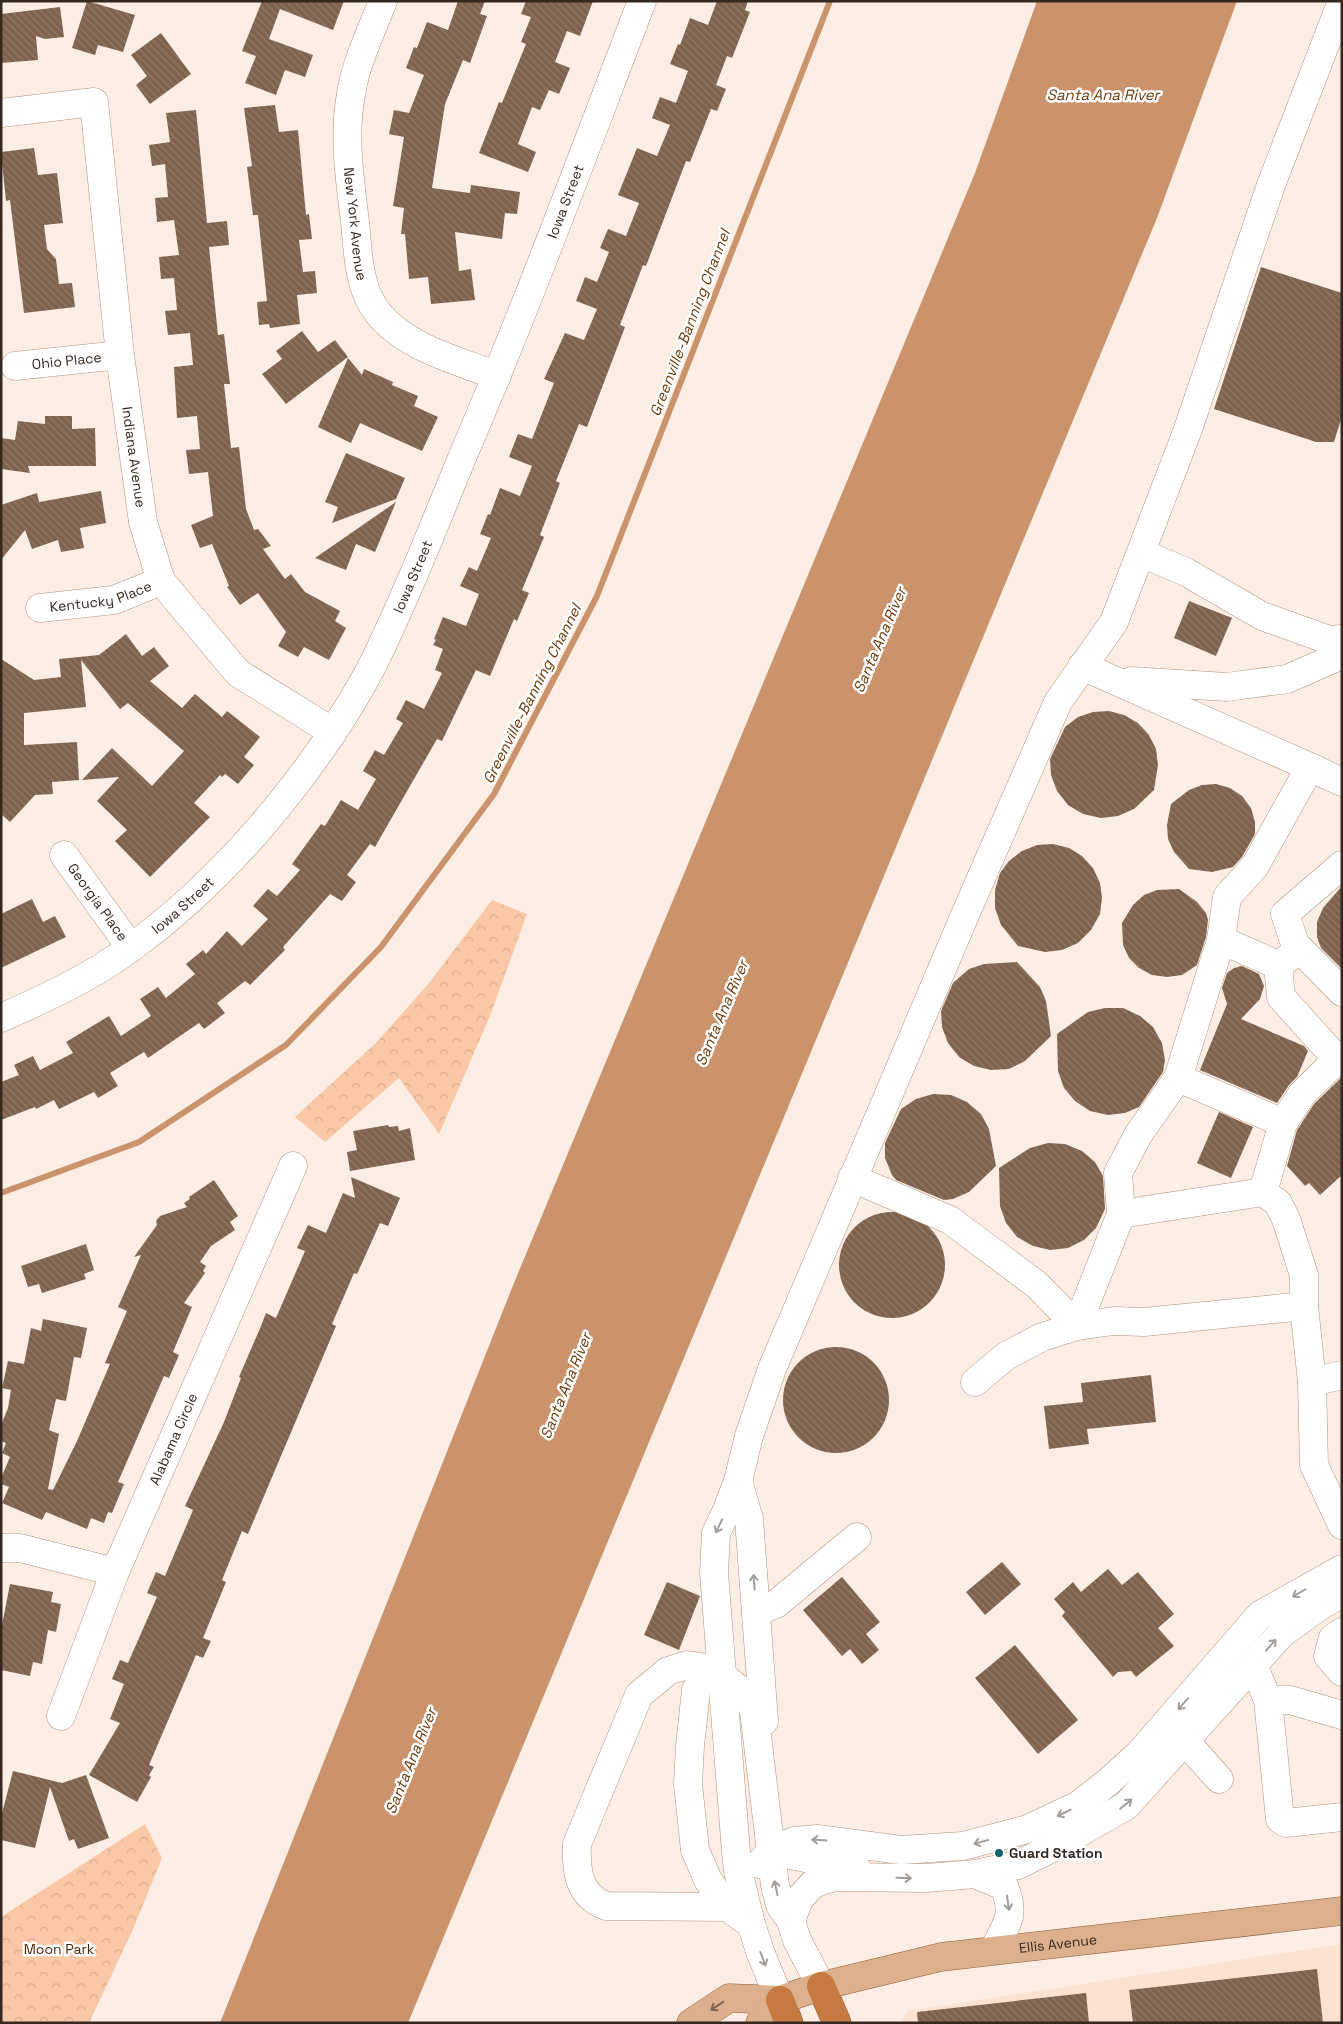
<svg xmlns="http://www.w3.org/2000/svg" width="1343" height="2024" viewBox="0 0 1343 2024" font-family="'Space Grotesk',sans-serif">
<style>
.built{fill:#fbe2d1}
.park{fill:url(#park-crowns)}
.water{fill:#ca936c}
.lines{fill:none;stroke-linecap:round;stroke-linejoin:round}
.stream{stroke:#ca936c;stroke-width:6}
.building{fill:url(#building-back-hatch)}
.minor-casing{stroke:#b2927d;stroke-width:29}
.major-casing{stroke:#935d35;stroke-width:29}
.highway-casing{stroke:#935d35;stroke-width:29}
.minor{stroke:#fff;stroke-width:28}
.major{stroke:#dcaf8d;stroke-width:28}
.highway{stroke:#c57a41;stroke-width:28}
.oneway{stroke:#a49e9a}
.oneway2{stroke:#806550}
.poi-dot{fill:#15636b;stroke:#fff;stroke-width:2}
.labels{text-anchor:middle;stroke-width:5;stroke-linejoin:round;paint-order:stroke}
.street-label{font-size:14px;fill:#35281f;stroke:#fff}
.poi-label{font-size:14px;font-weight:bold;fill:#35281f;stroke:#fff;text-anchor:start}
.park-label{font-size:14px;fill:#4e290a;stroke:#fff}
.water-label{font-size:15px;font-style:italic;fill:#6e3a0c;stroke:#fff}
</style>
<defs>
<pattern id="park-crowns" width="20" height="18" patternUnits="userSpaceOnUse" patternTransform="scale(1.25)"><rect width="20" height="18" fill="#fac8a6"/><path d="M2 6a3 3 0 1 1 6 0M12 15a3 3 0 1 1 6 0" fill="none" stroke="#d7ac8e"/></pattern>
<pattern id="building-back-hatch" width="6" height="6" patternUnits="userSpaceOnUse" patternTransform="scale(1.25)"><rect width="6" height="6" fill="#7f624d"/><path d="M-1 5l2 2M0 0l6 6M5-1l2 2" fill="none" stroke="#907969"/></pattern>
</defs>
<rect width="100%" height="100%" fill="#fceee4"/>
<path class="built" d="M1342,1944V2023H901L907,2011Z"/>
<g class="park">
<path d="M492,900L527,914L490,1016L439,1134L399,1078L325,1142L295,1117L376,1043L429,983Z"/>
<path d="M145,1824L162,1858L134,1927L89,2023H1V1917Z"/>
</g>
<path class="water" d="M1037,1H1237L1157,218L408,2023H220L514,1283L975,173Z"/>
<g class="lines">
<path class="stream" d="M1,1193L139,1142L286,1045L381,947L494,794L597,596L830,1"/>
</g>
<g class="building">
<path d="M87,1L135,15L123,52L98,45L95,55L72,48Z"/>
<path d="M262,1H344L333,30L280,9L269,39L313,55L305,77L285,70L276,95L245,83L256,56L242,51Z"/>
<path d="M458,1H485L480,14L487,16L470,63L463,60L445,104L432,188L470,193L471,185L520,192L517,214L505,213L502,239L455,232L459,271L471,269L475,300L431,304L428,277L409,279L405,234H401L404,208L393,206L404,137L389,134L394,110L409,113L424,75L406,68L414,47L417,48L427,22L448,30Z"/>
<path d="M526,1H593L580,36L567,31L555,62L570,68L559,94L549,90L540,110L532,107L518,144L536,152L528,172L479,153L499,102L502,103L526,44L521,42L531,17L521,14Z"/>
<path d="M717,1H748L745,10L750,12L732,58L727,56L716,85L726,89L717,111L711,109L690,162L686,161L646,266L643,265L620,325L625,327L587,427L579,424L556,481L560,483L540,535L544,537L522,590L529,593L517,621L514,619L490,676L476,670L442,741L437,739L375,847L370,844L347,875L356,882L342,901L330,894L283,947L285,950L250,985L245,981L217,1003L225,1013L204,1029L199,1023L148,1058L144,1052L110,1073L118,1086L98,1098L94,1092L59,1109L54,1100L36,1109L35,1107L1,1120V1082L19,1075L14,1065L33,1056L40,1070L73,1053L66,1042L109,1016L121,1036L151,1016L140,999L158,987L166,998L195,974L186,964L203,950L206,954L227,931L242,946L268,919L253,906L268,889L277,896L300,870L292,864L321,824L325,826L341,800L358,810L376,779L363,771L375,750L384,755L403,723L396,719L406,700L424,709L442,673L435,670L443,649L433,645L436,640L434,639L443,617L466,626L479,594L460,586L469,567L477,571L491,538L480,534L488,514L490,515L500,488L520,496L532,466L509,457L518,434L532,439L554,383L544,379L565,333L584,340L597,309L576,301L585,277L597,282L609,252L600,248L608,229L626,236L639,203L618,195L637,148L657,156L670,125L652,118L660,97L676,103L688,71L670,64L678,44L680,45L690,18L708,25Z"/>
<path d="M60,7L64,37L45,39L36,36L38,60L1,63V14Z"/>
<path d="M161,33L191,74L150,104L136,85L147,76L131,55Z"/>
<path d="M275,105L279,132L298,130L306,215L309,214L312,239L299,240L303,272L315,271L317,293L297,295L300,324L270,328L269,324L259,325L257,302L267,301L258,215H253L247,167L252,166L244,108Z"/>
<path d="M196,110L207,223L227,221L229,245L209,247L218,335L224,334L230,384H224L231,448L239,447L246,509L254,530L258,529L271,546L263,549L285,579L291,574L305,592L340,611L335,621L346,628L329,660L304,647L298,657L278,646L286,632L258,593L240,605L227,587L229,586L212,544L200,548L191,525L213,516L208,472L189,474L186,450L200,449L197,416L177,418L174,367L193,365L190,333L168,335L165,311L177,310L174,278L161,279L159,257L179,255L174,220L157,222L155,198L168,197L165,164L152,166L149,145L170,142L166,113Z"/>
<path d="M34,148L38,175L57,173L63,223L44,225L47,249L56,259L59,284L72,283L75,307L24,313L10,200L6,201L1,152Z"/>
<path d="M1261,267L1342,293V416L1334,442H1316L1214,409Z"/>
<path d="M302,331L318,352L335,340L348,357L286,404L262,374L282,359L276,351Z"/>
<path d="M348,358L362,375L364,369L393,382L392,385L418,396L414,406L438,417L422,451L360,423L351,443L318,427Z"/>
<path d="M45,416H72V429L95,428L96,466H28L30,473L1,469V438L15,440L18,421L45,424Z"/>
<path d="M346,453L405,478L396,499L332,523L338,507L325,502Z"/>
<path d="M101,491L106,523L80,528L84,548L61,552L58,540L32,549L25,530L1,560V505L37,493L39,502Z"/>
<path d="M396,502L375,552L356,544L346,570L315,558Z"/>
<path d="M1189,601L1232,618L1216,656L1174,638Z"/>
<path d="M126,634L142,656L154,647L169,666L150,681L182,708L195,694L222,717L227,711L260,737L244,757L254,765L238,784L225,774L222,777L220,775L194,803L210,817L150,877L115,841L127,830L97,801L119,777L82,780L112,748L152,786L184,751L128,703L120,709L81,660L86,707L24,713V745L77,742L79,780L52,782L53,794L35,795L10,822L1,814V659L34,680L61,677L59,659L99,655Z"/>
<path d="M1109,711L1124,715L1138,723L1149,735L1156,749L1158,765L1154,790L1134,809L1118,816L1101,818L1083,814L1068,805L1057,791L1051,775L1050,759L1065,727L1078,717L1093,712Z"/>
<path d="M1216,784L1230,788L1242,796L1251,808L1255,822V834L1242,857L1233,867L1212,872L1189,869L1174,852L1168,839L1167,825L1171,804L1189,790L1202,785Z"/>
<path d="M1053,844L1069,848L1082,856L1093,868L1100,883L1102,898L1100,914L1091,930L1078,943L1062,950L1045,952L1018,946L1001,925L995,908V890L1000,873L1009,861L1022,851L1037,845Z"/>
<path d="M1342,886V969L1321,948L1317,937V922L1323,908Z"/>
<path d="M1179,889L1197,902L1206,913L1208,920L1206,937L1197,965L1182,975L1167,977L1152,975L1139,968L1129,958L1123,945L1122,923L1133,905L1144,895L1157,890Z"/>
<path d="M32,899L43,922L55,916L66,937L1,968V914Z"/>
<path d="M1017,962L1040,987L1046,1001L1051,1036L1025,1061L1009,1069L991,1070L974,1066L959,1057L948,1043L942,1027L941,1011L953,983L969,969L984,964Z"/>
<path d="M1242,966L1259,974L1264,986L1260,999L1241,1019L1304,1046L1308,1051L1297,1077L1289,1085L1277,1103L1200,1070L1227,1004L1222,988L1227,973L1234,968Z"/>
<path d="M1105,1008H1123L1140,1016L1153,1027L1162,1043L1165,1060L1163,1072L1139,1107L1125,1113L1108,1115L1090,1111L1075,1101L1064,1088L1058,1071L1057,1034L1088,1012Z"/>
<path d="M1342,1077V1175L1320,1195L1309,1183L1305,1186L1287,1166L1297,1130L1314,1104Z"/>
<path d="M933,1094L951,1095L967,1102L981,1114L989,1129L996,1166L969,1192L953,1199L944,1200L896,1180L892,1175L885,1158V1143L901,1109L916,1099Z"/>
<path d="M1219,1112L1253,1127L1231,1178L1197,1163Z"/>
<path d="M388,1125L389,1127L398,1126L399,1131L410,1128L415,1160L350,1171L347,1152L357,1150L353,1131Z"/>
<path d="M1048,1143L1065,1144L1082,1151L1095,1162L1103,1176L1105,1209L1096,1228L1084,1240L1068,1248L1050,1250L1033,1246L1017,1237L1006,1223L1000,1206L999,1168L1030,1148Z"/>
<path d="M351,1177L400,1198L388,1226L380,1223L357,1274L354,1273L332,1324L336,1326L248,1534L242,1531L222,1580L226,1582L203,1638L211,1641L203,1658L196,1655L149,1765L154,1767L149,1775L151,1777L137,1802L89,1775L120,1723L110,1719L124,1684L112,1679L120,1660L128,1663L157,1597L147,1593L156,1572L165,1576L193,1510L185,1506L224,1422L241,1378L239,1377L261,1326L266,1313L276,1318L305,1251L297,1248L308,1225L326,1233L343,1193L355,1198Z"/>
<path d="M214,1180L238,1216L230,1222L235,1230L211,1246L200,1262L206,1266L203,1271L205,1273L184,1303L192,1307L173,1352L179,1355L169,1378L164,1376L118,1482L124,1484L112,1513L108,1512L104,1523L91,1518L87,1529L46,1512L42,1520L2,1503L9,1487L1,1484V1478L10,1457L2,1453L6,1443L1,1441V1425L8,1408L11,1390L2,1388L8,1361L24,1364L31,1328L41,1331L43,1319L87,1328L81,1358L74,1357L66,1401L56,1399L49,1430L59,1434L48,1489L53,1490L77,1441L110,1364L105,1363L127,1311L118,1307L141,1255L134,1257L157,1225L156,1221L160,1216L187,1207L184,1203L190,1199L189,1197Z"/>
<circle cx="892" cy="1265" r="53"/>
<path d="M86,1244L94,1270L84,1274L86,1279L42,1293L39,1284L28,1287L21,1266Z"/>
<circle cx="836" cy="1400" r="53"/>
<path d="M1151,1375L1156,1422L1087,1429L1089,1444L1049,1449L1044,1406L1083,1402L1081,1383Z"/>
<path d="M1002,1562L1021,1584L985,1615L966,1592Z"/>
<path d="M1108,1569L1122,1585L1138,1572L1174,1614L1158,1628L1174,1646L1136,1677L1131,1671L1118,1672L1113,1677L1062,1616L1065,1612L1054,1599L1073,1582L1081,1592Z"/>
<path d="M842,1577L880,1622L866,1634L879,1650L862,1664L850,1649L842,1656L803,1610Z"/>
<path d="M667,1582L700,1596L679,1650L644,1635Z"/>
<path d="M10,1584L53,1592L51,1602L61,1604L56,1632L48,1630L42,1664L33,1662L30,1676L1,1670V1630Z"/>
<path d="M1015,1645L1078,1720L1038,1754L975,1678Z"/>
<path d="M13,1771L62,1783L86,1775L109,1838L78,1849L74,1839L69,1841L50,1787L35,1848L1,1840V1817Z"/>
<path d="M1317,1969L1323,2023H1133L1129,1990Z"/>
<path d="M1086,1993L1089,2023H918L917,2012Z"/>
</g>
<g class="lines">
<defs>
<g id="minor">
<path id="s1" d="M383,1C371,32 356,62 351,94C343,137 350,180 355,222C358,252 358,288 378,313C406,348 457,360 497,376"/>
<path id="s2" d="M1,113L94,102L120,355L143,522L161,581L238,673L333,732"/>
<path id="s3" d="M15,366L120,355"/>
<path d="M1141,553L1186,572L1262,616L1329,640L1342,639"/>
<path id="s4" d="M40,608L114,600L161,581"/>
<path d="M1082,666L1310,767"/>
<path d="M1131,681L1227,687L1287,679L1342,655"/>
<path id="s5" d="M64,855L131,948"/>
<path d="M1342,865L1285,914L1295,944L1342,992"/>
<path d="M1221,940L1227,897L1255,866L1310,767L1342,782"/>
<path d="M1278,965L1281,997L1337,1059"/>
<path id="s6" d="M1,1018C46,998 92,977 132,947C224,880 308,780 364,681C383,647 398,610 414,574C431,534 447,494 464,453C528,304 584,152 642,1"/>
<path d="M1178,1078L1283,1123"/>
<path d="M852,1178L950,1220L1037,1285L1077,1326L1121,1214L1118,1173L1138,1135L1178,1078L1221,940L1278,965L1300,950"/>
<path d="M1121,1214L1263,1192"/>
<path d="M1304,1306V1275L1286,1219L1278,1203L1263,1192L1283,1123L1302,1094L1342,1055"/>
<path d="M975,1382L1006,1356L1042,1337L1077,1326L1114,1321L1144,1322L1304,1306L1312,1382L1314,1465L1342,1525"/>
<path d="M1312,1382L1342,1375"/>
<path d="M738,1481L749,1519L764,1721"/>
<path d="M1,1548H20L115,1572"/>
<path d="M756,1612L776,1604L857,1537"/>
<path d="M1342,1632L1333,1638L1328,1656L1342,1672"/>
<path d="M1253,1665L1268,1700L1280,1819L1286,1823L1342,1817"/>
<path d="M708,1668L696,1690L690,1746L688,1784L695,1850L708,1880L727,1907L751,1924L761,1954L780,2000"/>
<path d="M1268,1700H1290L1342,1715"/>
<path id="s7" d="M61,1716L115,1572L293,1166"/>
<path d="M1185,1741L1219,1779"/>
<path d="M772,1852C801,1855 829,1865 857,1869"/>
<path d="M759,1864L770,1852L794,1841L817,1839L901,1850L963,1846L1028,1829L1077,1806L1107,1783L1140,1753L1260,1615L1342,1569"/>
<path d="M975,1874L1004,1886C1016,1915 1007,1924 994,1949"/>
<path d="M727,1907L606,1906C578,1895 576,1871 577,1844L639,1695L668,1671L687,1665L708,1668L723,1676L741,1691L749,1699L754,1711L775,1885L780,1905L791,1921L797,1940L821,1986"/>
<path d="M791,1921L799,1899L813,1884L834,1877L926,1878L975,1874L1018,1865L1052,1848L1126,1806L1282,1633L1323,1604L1342,1594"/>
<path d="M751,1924L738,1871L736,1852L714,1573L716,1533L727,1510L738,1481L749,1436L772,1369L968,908L1058,702L1114,622L1187,432L1271,185L1342,1"/>
</g>
<g id="major">
<path id="s8" d="M691,2023L729,1998L780,2000L821,1986L941,1957L1342,1911"/>
<path d="M760,2023L780,2000"/>
</g>
<g id="highway">
<path d="M821,1986L837,2023"/>
<path d="M780,2000L789,2023"/>
</g>
</defs>
<use href="#minor" class="minor-casing"/>
<use href="#major" class="major-casing"/>
<use href="#highway" class="highway-casing"/>
<use href="#minor" class="minor"/>
<use href="#major" class="major"/>
<use href="#highway" class="highway"/>
</g>
<defs><path id="oneway-shaft" d="M-6 0H5M1.5-3L5.5 0L1.5 3" fill="none" stroke-width="1.6" stroke-linecap="round" stroke-linejoin="round" transform="scale(1.25)"/></defs>
<g class="oneway">
<use href="#oneway-shaft" transform="translate(719 1526) rotate(115)"/>
<use href="#oneway-shaft" transform="translate(754 1582) rotate(-94)"/>
<use href="#oneway-shaft" transform="translate(1299 1593) rotate(150)"/>
<use href="#oneway-shaft" transform="translate(1271 1645) rotate(-48)"/>
<use href="#oneway-shaft" transform="translate(1183 1704) rotate(131)"/>
<use href="#oneway-shaft" transform="translate(1126 1804) rotate(-40)"/>
<use href="#oneway-shaft" transform="translate(1064 1813) rotate(154)"/>
<use href="#oneway-shaft" transform="translate(819 1840) rotate(-176)"/>
<use href="#oneway-shaft" transform="translate(981 1842) rotate(165)"/>
<use href="#oneway-shaft" transform="translate(904 1878) rotate(2)"/>
<use href="#oneway-shaft" transform="translate(776 1888) rotate(-102)"/>
<use href="#oneway-shaft" transform="translate(1008 1903) rotate(82)"/>
<use href="#oneway-shaft" transform="translate(763 1959) rotate(69)"/>
</g>
<use class="oneway2" href="#oneway-shaft" transform="translate(717 2006) rotate(147)"/>
<circle class="poi-dot" cx="999" cy="1853" r="5"/>
<g class="labels">
<g class="street-label">
<text dy="5" stroke="none"><textPath href="#s6" startOffset="1025">Iowa Street</textPath></text>
<text dy="5" stroke="none"><textPath href="#s1" startOffset="229">New York Avenue</textPath></text>
<text dy="5" stroke="none"><textPath href="#s3" startOffset="52">Ohio Place</textPath></text>
<text dy="5" stroke="none"><textPath href="#s2" startOffset="451">Indiana Avenue</textPath></text>
<text dy="5" stroke="none"><textPath href="#s6" startOffset="620">Iowa Street</textPath></text>
<text dy="5" stroke="none"><textPath href="#s4" startOffset="62">Kentucky Place</textPath></text>
<text dy="5" stroke="none"><textPath href="#s5" startOffset="58">Georgia Place</textPath></text>
<text dy="5" stroke="none"><textPath href="#s6" startOffset="215">Iowa Street</textPath></text>
<text dy="5" stroke="none"><textPath href="#s7" startOffset="299">Alabama Circle</textPath></text>
<text dy="5" stroke="none"><textPath href="#s8" startOffset="381">Ellis Avenue</textPath></text>
</g>
<g class="poi-label">
<text x="1009" y="1858">Guard Station</text>
</g>
<g class="park-label">
<text x="59" y="1954">Moon Park</text>
</g>
<g class="water-label">
<text x="1103" y="100">Santa Ana River</text>
<text transform="translate(690 323) rotate(-69)" y="5">Greenville-Banning Channel</text>
<text transform="translate(880 640) rotate(-67)" y="5">Santa Ana River</text>
<text transform="translate(532 694) rotate(-63)" y="5">Greenville-Banning Channel</text>
<text transform="translate(722 1013) rotate(-67)" y="5">Santa Ana River</text>
<text transform="translate(566 1386) rotate(-68)" y="5">Santa Ana River</text>
<text transform="translate(411 1761) rotate(-68)" y="5">Santa Ana River</text>
</g>
</g>
<rect width="1343" height="2024" fill="none" stroke="#35281f" stroke-width="5"/>
</svg>
